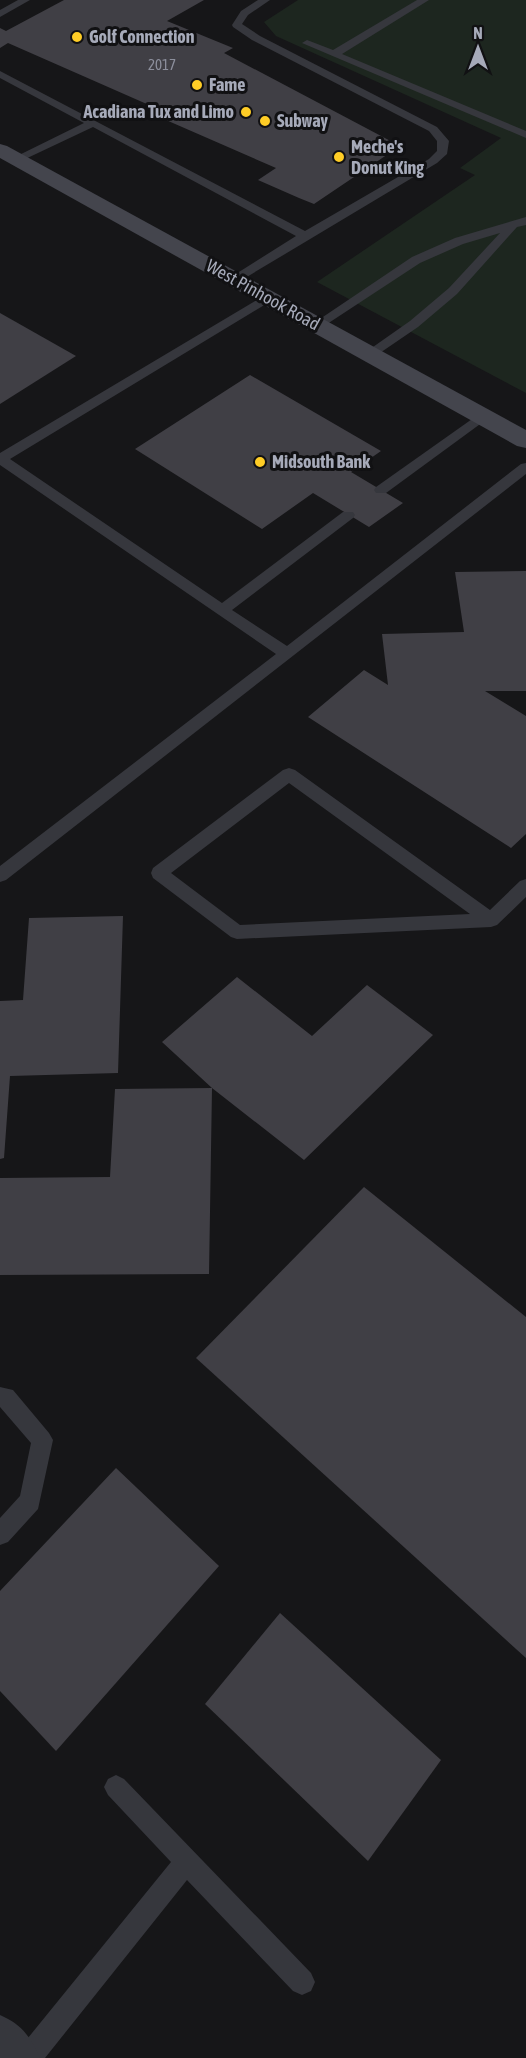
<svg xmlns="http://www.w3.org/2000/svg" width="526" height="2058" viewBox="0 0 526 2058" font-family="'Asap Condensed',sans-serif">
<style>
.green{fill:#1d261f}
.building{fill:#403f45}
.lines{fill:none;stroke-linecap:round;stroke-linejoin:round}
.lane{fill:#36373d;fill-rule:evenodd}
.street{fill:#36373d;fill-rule:evenodd}
.secondary{fill:#44454d;fill-rule:evenodd}
.poi-dot{fill:#ffcd26;stroke:#111113;stroke-width:2}
.labels{text-anchor:middle;stroke-width:6;stroke-linejoin:round;paint-order:stroke}
.far-number-label{font-size:15px;fill:#8c8f9c}
.far-poi-label{font-size:18px;font-weight:bold;fill:#a6aab9;stroke:#111113;text-anchor:start}
.far-street-label{font-size:18px;fill:#a6aab9;stroke:#111113}
</style>
<rect width="100%" height="100%" fill="#161618"/>
<path class="green" d="M298,0H526V393L317,282L475,175L460,168L501,138L276,36L264,22Z"/>
<g class="building">
<path d="M64,0H204L167,21L233,48L224,53L400,146L314,204L299,198L258,180L276,168L166,120L174,116L8,43L0,48V28L6,31Z"/>
<path d="M0,313L76,356L0,404Z"/>
<path d="M250,375L381,451L351,472L403,503L369,527L313,493L262,529L135,449Z"/>
<path d="M526,571V691H485L526,716V834L511,848L308,717L364,670L388,685L382,634L464,632L455,572Z"/>
<path d="M123,916L118,1073L10,1076L4,1158L0,1159V1001L23,1000L29,918Z"/>
<path d="M237,977L312,1036L367,985L433,1035L304,1160L212,1088L209,1274L0,1275V1178L110,1177L115,1089L212,1088L162,1042Z"/>
<path d="M364,1187L526,1317V1658L196,1358Z"/>
<path d="M116,1468L219,1566L56,1751L0,1691V1591Z"/>
<path d="M280,1613L441,1760L368,1861L205,1704Z"/>
</g>
<g class="lines">
<g class="lane">
<path d="M18,0H30L0,17V10Z"/>
<path d="M258,0H270L248,15L242,24L260,36L437,127L449,141L447,154L437,163L235,284L231,283V277L296,236L93,127L21,161H13L11,159L84,123L0,78V71L305,231L429,159L437,151V141L429,131L252,40L233,27L232,25L241,11Z"/>
<path d="M417,0H429L342,54L526,131V138L302,43L307,40L333,50Z"/>
<path d="M526,217V225L517,227L457,294L418,327L374,357L369,358L363,354L410,321L449,288L500,233L463,244L420,263L321,328H313L311,325L412,257L455,238Z"/>
<path d="M267,294L273,298L271,301L10,459L222,603L343,512H353L355,515L353,518L232,610L287,646L521,464L526,463V474L6,880L0,882V866L276,654L0,465V453Z"/>
<path d="M482,412L487,413L489,416L487,419L386,493H376L374,490L376,487Z"/>
<path d="M289,768L295,770L490,910L520,881L526,879V897L497,925L491,927L237,939L231,937L153,878L151,873L153,868L283,770ZM289,783L470,914L240,925L171,873Z"/>
<path d="M0,1387L13,1390L49,1433L53,1440L38,1509L8,1542L0,1545V1518L20,1496L31,1443L0,1407Z"/>
<path d="M116,1775L124,1779L311,1973L315,1982L311,1991L302,1995L293,1991L187,1880L45,2058H15L19,2049L171,1862L108,1795L104,1787L108,1779Z"/>
</g>
<path class="street" d="M0,2015C21,2024 31,2037 40,2058H0Z"/>
<path class="secondary" d="M0,144L7,146L526,430V448L517,446L0,158Z"/>
</g>
<g class="poi-dot">
<circle cx="77" cy="37" r="6"/>
<circle cx="197" cy="85" r="6"/>
<circle cx="246" cy="112" r="6"/>
<circle cx="265" cy="121" r="6"/>
<circle cx="339" cy="157" r="6"/>
<circle cx="260" cy="462" r="6"/>
</g>
<g class="labels">
<g class="far-number-label">
<text x="162" y="70">2017</text>
</g>
<g class="far-poi-label">
<text x="89" y="43">Golf Connection</text>
<text x="209" y="91">Fame</text>
<text x="234" y="118" text-anchor="end">Acadiana Tux and Limo</text>
<text x="277" y="127">Subway</text>
<text x="351" y="153">Meche's<tspan x="351" dy="21">Donut King</tspan></text>
<text x="272" y="468">Midsouth Bank</text>
</g>
<g class="far-street-label">
<text transform="translate(263 295) rotate(29)" y="6">West Pinhook Road</text>
</g>
</g>
<g transform="translate(478 48)" stroke="#111113" stroke-width="4.5" paint-order="stroke">
<path d="M0-4.5L10 22L0 15L-10 22Z" fill="#a6aab9"/>
<text y="-9" font-size="16" font-weight="bold" text-anchor="middle" fill="#a6aab9">N</text>
</g>
</svg>
